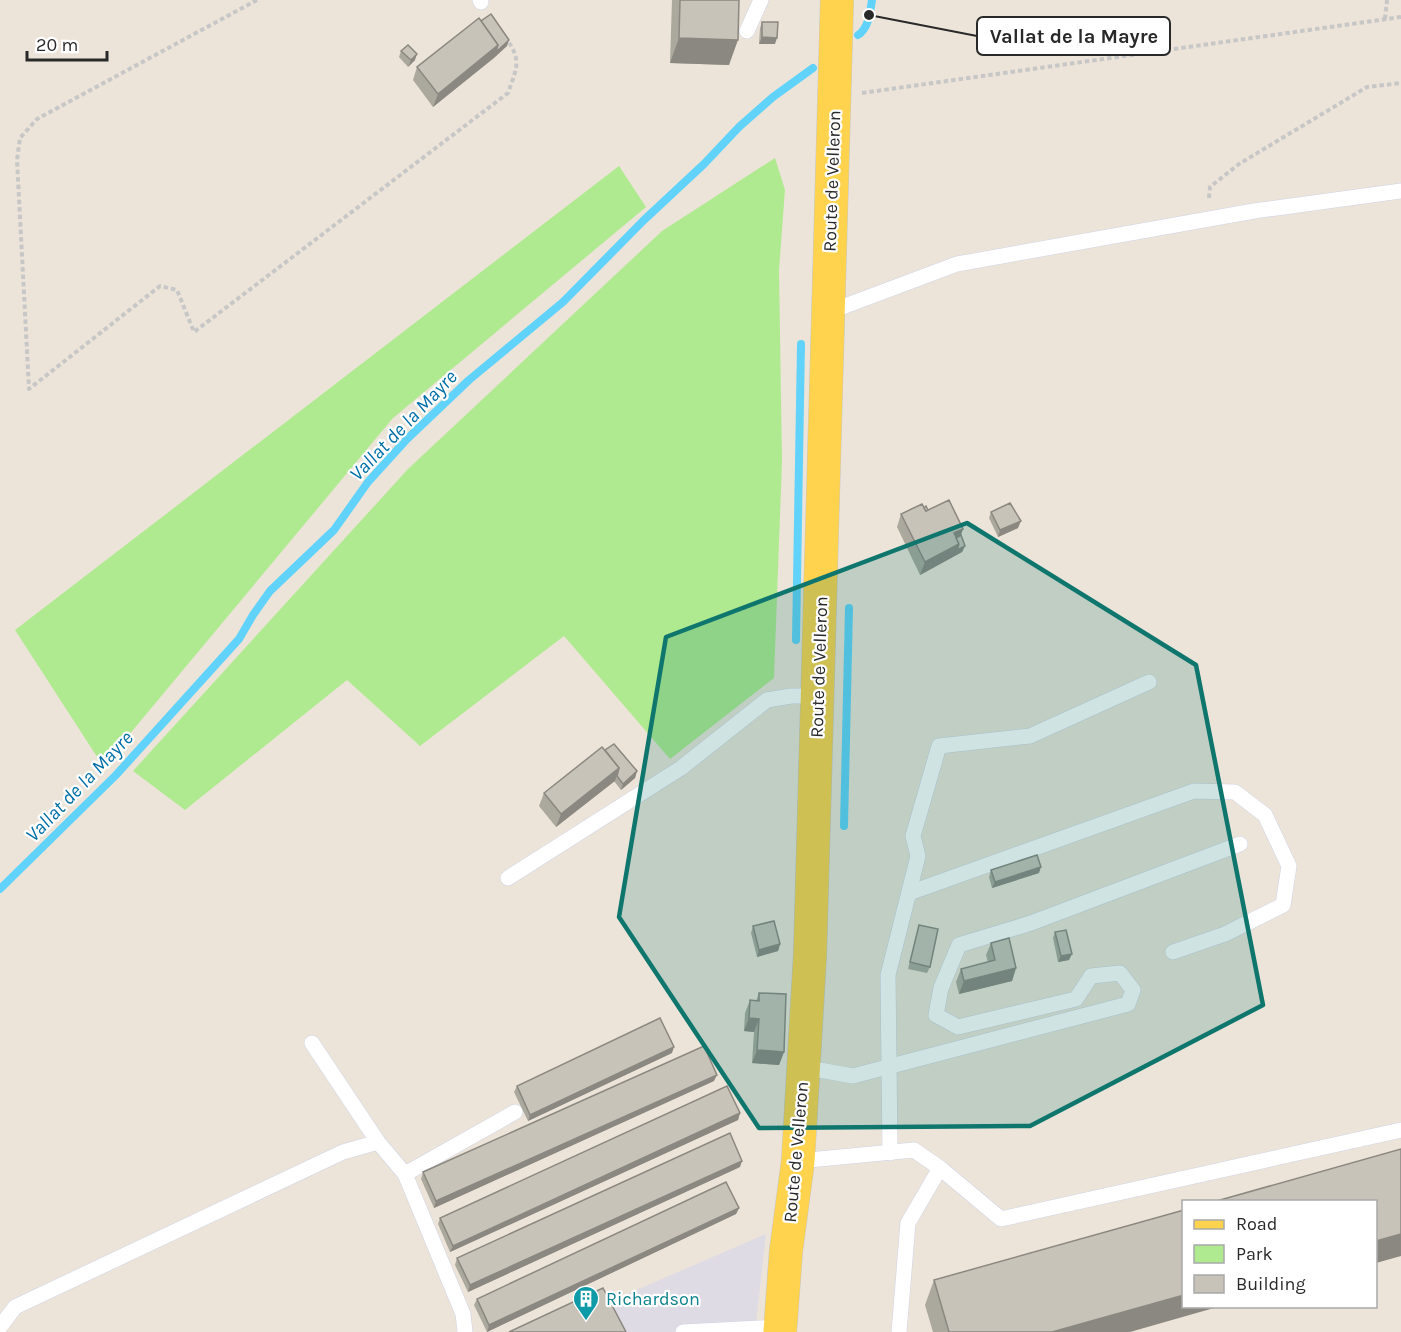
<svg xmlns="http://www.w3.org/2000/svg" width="1401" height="1332" viewBox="0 0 1401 1332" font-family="Karla,sans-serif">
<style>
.industrial{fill:#dedbe5}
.green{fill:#afea90}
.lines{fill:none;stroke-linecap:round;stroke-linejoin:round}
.stream{stroke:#61d3fb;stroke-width:8}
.service-casing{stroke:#cfd3e4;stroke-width:16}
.primary-casing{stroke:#c7c7c7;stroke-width:34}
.path{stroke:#c7c7c7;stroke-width:4;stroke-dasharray:4.5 3;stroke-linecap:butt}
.service{stroke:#fff;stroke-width:15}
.primary{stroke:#ffd34d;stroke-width:33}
.wall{fill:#aba89e}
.shaded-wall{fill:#8b8881}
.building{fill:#c7c3b8;stroke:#8b8881;stroke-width:1.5}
.marked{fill:#0f766e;fill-opacity:0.2;stroke:#0f766e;stroke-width:4.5;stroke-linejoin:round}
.labels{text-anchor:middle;stroke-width:4.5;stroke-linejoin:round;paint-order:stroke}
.street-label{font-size:18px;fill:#292929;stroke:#fff}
.culture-label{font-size:18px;fill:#0d838f;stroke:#fff;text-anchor:start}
.water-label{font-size:20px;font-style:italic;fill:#006fa7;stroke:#fff}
.leader{fill:none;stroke:#292929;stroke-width:2}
.callout-dot{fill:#292929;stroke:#fff;stroke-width:2}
.callout{fill:#fff;stroke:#292929;stroke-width:2}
.callout-label{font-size:20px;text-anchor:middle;font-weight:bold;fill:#292929}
</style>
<rect width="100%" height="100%" fill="#ede4d9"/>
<path class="industrial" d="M766,1234L755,1332H539Z"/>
<g class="green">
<path d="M775,158L785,190L779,270L782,462L774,678L670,759L564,636L420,746L347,680L185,810L133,771L408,469L662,231Z"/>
<path d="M619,166L646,207L393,418L103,766L15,630Z"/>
</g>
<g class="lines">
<g class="stream">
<path d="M858,35C869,28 870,12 872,0"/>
<path d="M796,640L801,344"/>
<path d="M844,826L849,608"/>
<path d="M0,889L116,775L239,639L253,615L270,591L334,530L368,482L407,439L469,380L563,302L644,220L704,164L739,127L773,97L813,68"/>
</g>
<defs>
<g id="service">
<path d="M480,0L481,2"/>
<path d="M747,31L761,0"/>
<path d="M829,312L957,264L1254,211L1401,191"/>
<path d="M508,878L681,768L767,700L791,696H819"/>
<path d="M909,893L1194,791L1235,792L1265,815L1289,866L1283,905L1225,934L1173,952"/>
<path d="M312,1043L378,1142L405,1174L463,1314L465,1332"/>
<path d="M803,1067L853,1076L1128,1004L1133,990L1120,973L1091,976L1076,999L958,1027L936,1015L941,988L959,945L1031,923L1240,844"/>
<path d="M890,1153L888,975L918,856L913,836L939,746L1030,736L1149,682"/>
<path d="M798,1161L914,1150L940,1168L908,1223L899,1332"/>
<path d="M940,1168L1001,1219L1401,1130"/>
<path d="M405,1174L515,1112"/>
<path d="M0,1327L15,1307L343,1152L378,1142"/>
<path d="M683,1332L780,1327"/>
</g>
<path id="primary" d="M780,1332L786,1251L798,1161L810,955L837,0"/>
</defs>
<use href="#service" class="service-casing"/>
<use href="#primary" class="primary-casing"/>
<g class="path">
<path d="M257,0L37,119L20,138L17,160L29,389L160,286L177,290L194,332L508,93C517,67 522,61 506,38"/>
<path d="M1385,19L1387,0"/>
<path d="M862,93L1401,17"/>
<path d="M1209,198L1210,187L1239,164L1367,87L1401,83"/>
</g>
<use href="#service" class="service"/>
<use href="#primary" class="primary"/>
</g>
<g class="wall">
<path d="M672,0H739L729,65L670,63Z"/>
<path d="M481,21L507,46L433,107L413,80L417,67Z"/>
<path d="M762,22L775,44H759L760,28Z"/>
<path d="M401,51L415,60L408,67L399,57Z"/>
<path d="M928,510L961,535L965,546L962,552L920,575L897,527L901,514Z"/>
<path d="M991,512L1018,528L998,537L989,518Z"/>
<path d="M605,750L637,771L635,778L621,790L614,781L556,827L539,806L544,793Z"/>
<path d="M991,870L1039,873L992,888L989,877Z"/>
<path d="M919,925L930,967L927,973L908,969Z"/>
<path d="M753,926L780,944L778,951L757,957L751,933Z"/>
<path d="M1055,932L1069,960L1058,962L1053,938Z"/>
<path d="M991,943L1016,968L1012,981L959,994L956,982L961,969L988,962L986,955Z"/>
<path d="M759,993L784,1052L779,1065L752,1063L754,1032L744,1031L745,1013L750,1000L756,1001Z"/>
<path d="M672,1053L528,1121L514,1092L517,1086Z"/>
<path d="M714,1081L434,1208L421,1179L423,1172Z"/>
<path d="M740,1113L738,1120L450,1252L438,1224L440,1218Z"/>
<path d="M740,1167L468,1292L455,1265L457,1258Z"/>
<path d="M739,1208L736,1214L487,1332L474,1305L477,1299Z"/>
<path d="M934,1280L1130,1332H933L925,1305Z"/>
</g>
<g class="shaded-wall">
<path d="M762,37L777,38L775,44H759Z"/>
<path d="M679,38L738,40L729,65L670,63Z"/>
<path d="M509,40L507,46L494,58L433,107L438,94L498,45Z"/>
<path d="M417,54L415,60L408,67L411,60Z"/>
<path d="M1021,521L1018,528L998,537L1000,530Z"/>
<path d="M963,529L959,541L954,533Z"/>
<path d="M959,544L965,546L962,552L920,575L925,562Z"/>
<path d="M619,768L615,781L556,827L561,814Z"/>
<path d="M637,771L635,778L621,790L623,784Z"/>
<path d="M1041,867L1039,873L992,888L995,882Z"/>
<path d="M780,944L778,951L757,957L759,950Z"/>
<path d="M1072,954L1069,960L1058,962L1061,956Z"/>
<path d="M1016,968L1012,981L959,994L964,981Z"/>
<path d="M749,1018L759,1019L754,1032L744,1031Z"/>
<path d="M674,1047L672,1053L528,1121L530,1115Z"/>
<path d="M757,1050L784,1052L779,1065L752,1063Z"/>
<path d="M717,1075L714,1081L434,1208L436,1201Z"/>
<path d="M740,1113L738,1120L450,1252L453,1246Z"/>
<path d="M742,1161L740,1167L468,1292L470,1285Z"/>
<path d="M739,1208L736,1214L487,1332L489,1325Z"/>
<path d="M1401,1234V1256L1376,1263V1241Z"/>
<path d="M1184,1295V1306H1221L1130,1332H1052Z"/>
</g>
<g class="building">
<path d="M680,0H739L738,40L679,38Z"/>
<path d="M491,14L509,40L496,52L498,45L481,21Z"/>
<path d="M479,18L498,45L438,94L417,67Z"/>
<path d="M762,22H778L777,38L762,37Z"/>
<path d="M408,45L417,54L411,60L401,51Z"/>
<path d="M949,500L963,529L954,533L959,544L925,562L901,514L922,504L926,511Z"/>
<path d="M1010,503L1021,521L1000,530L991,512Z"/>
<path d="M926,506L928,510L926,511L924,508Z"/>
<path d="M961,535L965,546L957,550L959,544L956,538Z"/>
<path d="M614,744L637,771L623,784L617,776L619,768L605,750Z"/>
<path d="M602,747L619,768L561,814L544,793Z"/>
<path d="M1037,855L1041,867L995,882L991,870Z"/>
<path d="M774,921L780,944L759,950L753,926Z"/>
<path d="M919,925L938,929L930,967L910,962Z"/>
<path d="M1066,930L1072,954L1061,956L1055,932Z"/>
<path d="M1009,938L1016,968L964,981L961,969L995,960L991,943Z"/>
<path d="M759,993L786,994L784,1052L757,1050L759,1019L749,1018L750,1000L759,1001Z"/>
<path d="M660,1018L674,1047L530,1115L517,1086Z"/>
<path d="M704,1046L717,1075L436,1201L423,1172Z"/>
<path d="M727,1086L740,1113L453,1246L440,1218Z"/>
<path d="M730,1133L742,1161L470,1285L457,1258Z"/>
<path d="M1401,1149V1234L1376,1241V1202H1213Z"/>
<path d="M726,1182L739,1208L489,1325L477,1299Z"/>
<path d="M1184,1210V1295L1052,1332H949L934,1280Z"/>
<path d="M603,1288L626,1332H509Z"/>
</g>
<path class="marked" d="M967,523L1196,665L1263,1005L1030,1126L759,1128L619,917L666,637Z"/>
<defs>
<symbol id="building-pin" viewBox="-11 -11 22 30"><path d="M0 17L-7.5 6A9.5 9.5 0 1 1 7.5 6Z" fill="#0f9aa8" stroke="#fff"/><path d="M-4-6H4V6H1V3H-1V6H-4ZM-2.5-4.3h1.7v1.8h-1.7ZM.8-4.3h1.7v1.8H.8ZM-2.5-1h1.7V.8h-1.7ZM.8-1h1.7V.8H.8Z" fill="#fff"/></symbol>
</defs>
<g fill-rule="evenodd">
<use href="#building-pin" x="571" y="1284" width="30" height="40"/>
</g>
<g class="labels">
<g class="street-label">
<text transform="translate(832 181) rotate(-88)" y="6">Route de Velleron</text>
<text transform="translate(819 667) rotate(-88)" y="6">Route de Velleron</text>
<text transform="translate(796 1152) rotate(-85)" y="6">Route de Velleron</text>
</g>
<g class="culture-label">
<text x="606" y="1305">Richardson</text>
</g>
<g class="water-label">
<text transform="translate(403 425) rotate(-46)" y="7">Vallat de la Mayre</text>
<text transform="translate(79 786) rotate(-46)" y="7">Vallat de la Mayre</text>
</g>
</g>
<path class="leader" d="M869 15L977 36"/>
<circle class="callout-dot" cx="869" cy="15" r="6"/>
<rect class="callout" x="977" y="17" width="193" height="38" rx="6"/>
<g class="callout-label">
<text x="1074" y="43">Vallat de la Mayre</text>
</g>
<rect x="1182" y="1200" width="195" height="108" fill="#ffffff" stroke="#a9a9a9" stroke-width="1.5"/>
<rect x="1194" y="1220" width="30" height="9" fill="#ffd34d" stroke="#a9a9a9" stroke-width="1.5"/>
<text x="1236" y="1230" font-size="18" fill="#292929">Road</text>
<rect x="1194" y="1245" width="30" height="18" fill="#afea90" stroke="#a9a9a9" stroke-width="1.5"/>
<text x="1236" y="1260" font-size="18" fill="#292929">Park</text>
<rect x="1194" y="1275" width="30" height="18" fill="#c7c3b8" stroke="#a9a9a9" stroke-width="1.5"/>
<text x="1236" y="1290" font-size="18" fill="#292929">Building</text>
<path d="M27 51v9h80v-9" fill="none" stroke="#292929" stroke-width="3"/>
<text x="36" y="51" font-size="18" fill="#292929" stroke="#ffffff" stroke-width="4.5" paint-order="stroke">20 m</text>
</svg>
